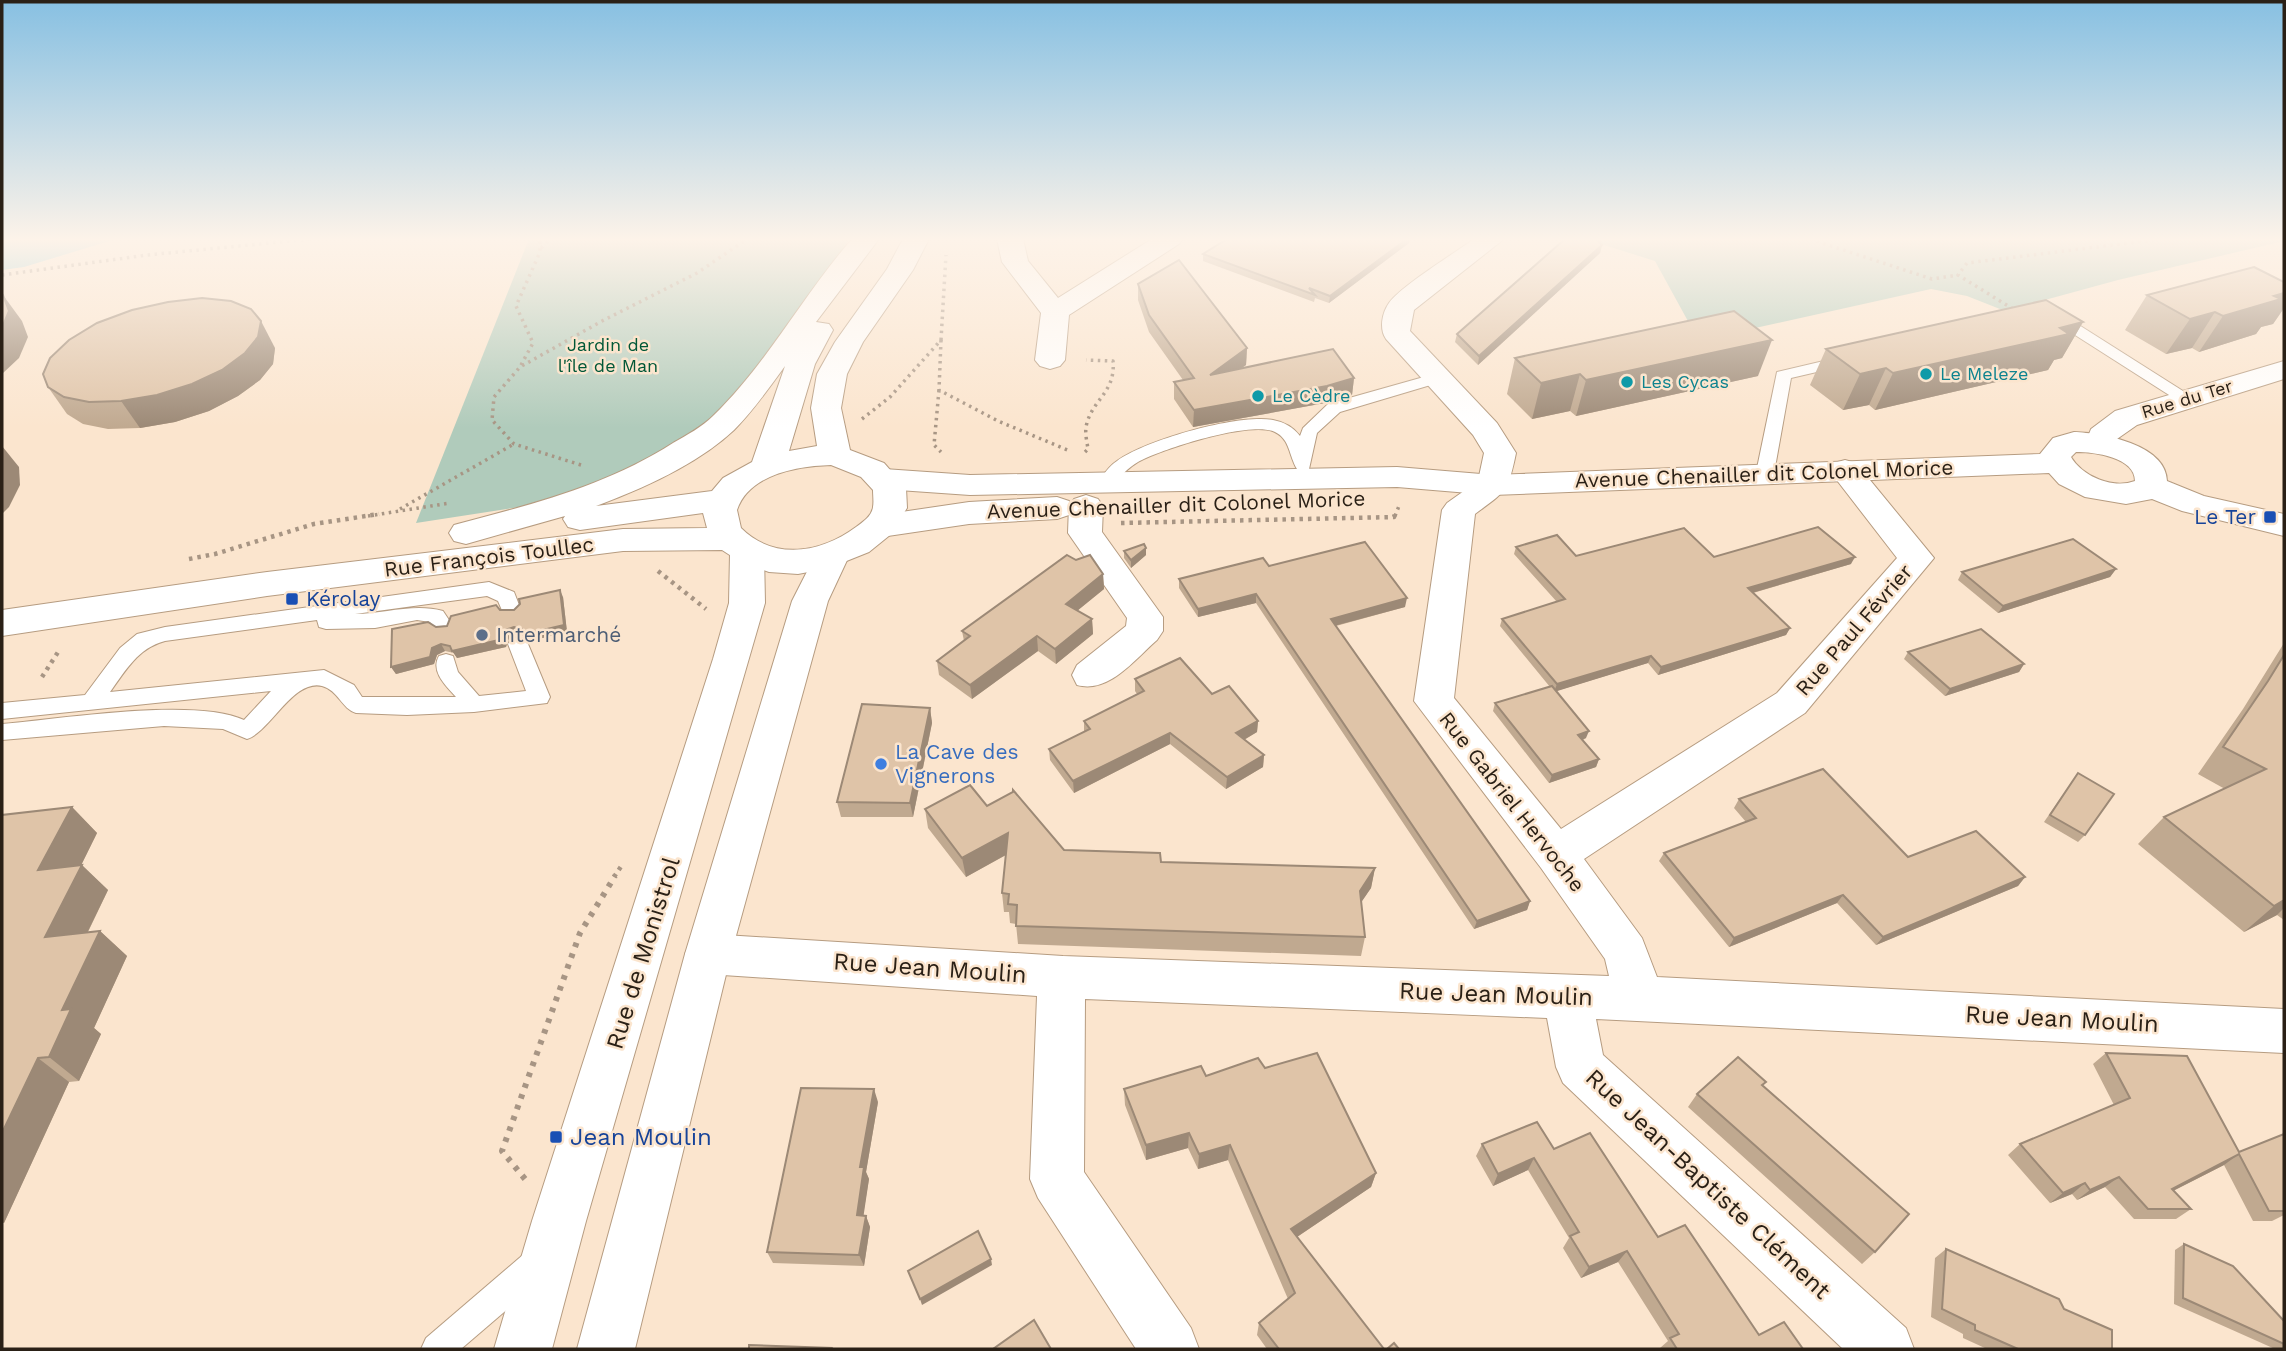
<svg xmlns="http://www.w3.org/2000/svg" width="2286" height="1351" viewBox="0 0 2286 1351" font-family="'Work Sans',sans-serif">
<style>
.green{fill:#b0cbbb}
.water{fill:#97d1da}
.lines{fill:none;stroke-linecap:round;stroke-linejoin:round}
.lane-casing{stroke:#b69c81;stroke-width:2}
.street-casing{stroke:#b69c81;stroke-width:2}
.secondary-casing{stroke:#b69c81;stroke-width:2}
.primary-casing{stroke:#b69c81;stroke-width:2}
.path-far2{stroke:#a79584;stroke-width:3.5;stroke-dasharray:2.5 4.5;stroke-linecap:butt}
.path-far1{stroke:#a79584;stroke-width:4.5;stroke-dasharray:3.5 5;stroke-linecap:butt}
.path{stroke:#a79584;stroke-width:6;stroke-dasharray:4.5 7;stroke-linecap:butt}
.lane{fill:#fff;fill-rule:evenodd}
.street{fill:#fff;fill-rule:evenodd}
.secondary{fill:#fff;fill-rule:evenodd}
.primary{fill:#fff;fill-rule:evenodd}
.wall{fill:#c0a990}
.shaded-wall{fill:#9c8976}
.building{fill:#dfc4a8;stroke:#9c8976;stroke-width:2}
.culture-dot{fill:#0f9aa8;stroke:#fbe5ce;stroke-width:2.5}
.transit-dot{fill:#1a4fb4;stroke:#fbe5ce;stroke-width:2.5}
.service-dot{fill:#5c6f8a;stroke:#fbe5ce;stroke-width:2.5}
.shop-dot{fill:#3f7fe0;stroke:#fbe5ce;stroke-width:2.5}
.labels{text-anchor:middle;stroke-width:5;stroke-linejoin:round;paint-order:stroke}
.far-park-label{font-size:18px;fill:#015737;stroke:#fbe5ce}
.far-culture-label{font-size:18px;fill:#0d838f;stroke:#fbe5ce;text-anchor:start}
.far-street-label{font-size:18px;fill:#2a2016;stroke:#fbe5ce}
.street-label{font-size:21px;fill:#2a2016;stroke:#fbe5ce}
.transit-label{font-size:21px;fill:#164399;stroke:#fbe5ce;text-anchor:end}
.service-label{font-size:21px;fill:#4e5e75;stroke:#fbe5ce;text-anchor:start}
.shop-label{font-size:21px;fill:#366cbe;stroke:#fbe5ce;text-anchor:start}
.near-street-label{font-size:24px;fill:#2a2016;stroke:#fbe5ce}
.near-transit-label{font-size:24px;fill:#164399;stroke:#fbe5ce;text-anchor:start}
</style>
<rect width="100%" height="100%" fill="#fbe5ce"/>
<g class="green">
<path d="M529,239H850L723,414L649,466L545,503L416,523Z"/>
<path d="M1585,239H2284V241L2118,280L2005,311L1967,296L1931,289L1746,330L1689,323L1655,261Z"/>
</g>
<path class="water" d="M2,239H116L24,267L2,270Z"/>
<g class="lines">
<defs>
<g id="lane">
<path d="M2055,311L2060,313L2194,398L2186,403L2180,402L2050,319L2047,316Z"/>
<path d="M1845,356L1851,358L1853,361L1851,364L1791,378L1774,473L1765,478L1759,477L1756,473L1777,372Z"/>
<path d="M1438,373L1446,378L1444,381L1340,412L1317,433L1309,469H1297C1289,456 1290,439 1275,432C1252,420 1161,449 1138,462C1128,468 1121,475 1114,485H1102L1099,481C1104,474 1109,466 1117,461C1146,440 1237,414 1273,420C1284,422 1293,427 1300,436L1303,428L1328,404Z"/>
<path d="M489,582L514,592L521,610L518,615H504L498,601L487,596L355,614C385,614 413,603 443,611L453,626L450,631C439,634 436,631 430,622L417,620L375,628L326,629L319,627L317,620L165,641C138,648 126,670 110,692L324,670L354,685L362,697H456C446,686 430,671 439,656L446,654L453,656L458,672L479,696L526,691L508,644L511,639L518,637L525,639L528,644L550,697L547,703L474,712L407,715L356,713C342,709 338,690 322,686C293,679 270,732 247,739L223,729L164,726L2,740V724C60,719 195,697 244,720L271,691L2,719V703L85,695L120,648L137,634L165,627Z"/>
<path d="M535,1250L546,1254L550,1265L546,1276L461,1349H421L426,1338L524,1254Z"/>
</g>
<g id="street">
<path d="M997,239H1023L1028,261L1058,298L1152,239H1183L1179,244L1069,315L1065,360L1060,366L1050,369L1040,366L1035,360L1041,313L1002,262Z"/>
<path d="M1474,239H1504L1414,310L1410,331L1497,423L1516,453C1508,492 1506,491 1475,514L1454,698L1561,829L1777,693L1897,558L1829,470L1834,463L1845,460L1856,463L1934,558L1805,713L1584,859L1642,938L1657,977L2284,1009V1053L1596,1019L1603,1055L1906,1328L1914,1349H1843L1563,1083L1556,1067L1547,1018L1085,999L1084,1172L1191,1328L1199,1349H1136L1038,1198L1030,1179L1037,996L708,974L692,968L685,954L692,940L708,934L1063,956L1609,976L1605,959L1541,868L1414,701L1442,510L1447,503L1478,481L1484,453L1473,435L1386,339C1379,329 1382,313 1389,303C1401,286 1455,253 1474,239Z"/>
<path d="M2284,361V379L2137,425L2117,439L2112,451L2101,454L2090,451L2085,444L2091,429L2115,411Z"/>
<path d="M1086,495L1098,499L1103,506L1102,532L1163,617V631L1157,640C1135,659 1109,694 1077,685L1072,675L1077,665L1126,626L1127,618L1068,533L1069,506L1074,499Z"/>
</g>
<g id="secondary">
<path d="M2074,432C2102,433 2166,444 2167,481L2204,496L2284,514V536L2182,511L2152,499L2126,504L2085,497L2059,484L2049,473L1493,495L1397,487L970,495L884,489L872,486L868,479L872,472L884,469L970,475L1397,467L1493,475L2040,454L2053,438ZM2076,452C2094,452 2135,457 2135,481C2113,489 2083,477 2071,457Z"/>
<path d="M1057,497L1069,501L1074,508L1069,515L1057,519L969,524L881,537L869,534L864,526L869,518L881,515L969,502Z"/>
<path d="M747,543L759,546L764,554L765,603L586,1221L552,1349H494L532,1221L713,659L729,603L730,554L735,546Z"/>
<path d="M831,545L843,548L849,556L828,601L731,954L635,1349H577L685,954L792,601L819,548Z"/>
</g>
<path id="primary" d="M852,239H879L816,322L829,324L833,330L815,364L789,451L817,446L811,408L817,374L835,342L887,269L903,239H929L913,270L863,342L847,374L841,408L850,450L884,463L906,488L907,508L890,535L869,552L829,568L798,574L769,572L739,561L722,550L623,551L267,596L2,636V610L267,572L623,529L707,528L703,513L580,530L568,527L563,519L565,516L466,544L454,541L449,533L454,525C530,505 606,486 673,443C687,435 702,427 713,416C767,364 803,295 852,239ZM785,366L752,462L723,478L712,491L596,506C642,489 698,464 734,430C753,411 769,388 785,366ZM831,465L861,477L873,490C873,495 874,502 873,507C872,516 863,522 856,527C821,553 774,561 741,528L737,510C749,474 798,466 831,465Z"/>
</defs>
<use href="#lane" class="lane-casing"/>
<use href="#street" class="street-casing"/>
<use href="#secondary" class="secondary-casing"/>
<use href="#primary" class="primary-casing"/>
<g class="path-far2">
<path d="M1810,239L1932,279L1958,275"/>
<path d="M541,248L551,239"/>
<path d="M2,275L147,255L310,239"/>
<path d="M2013,309L1958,275L1967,263L2161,239"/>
<path d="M941,340L939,390L998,421L1070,451"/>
<path d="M521,365L533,343L516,306L540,252V239"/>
<path d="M939,390L934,445L941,452"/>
<path d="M862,419L890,397L941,340L946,255"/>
<path d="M1085,452L1088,449C1087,442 1085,434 1086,427C1091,400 1116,393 1113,361L1086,360"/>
<path d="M581,465L514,444L492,420L494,397L520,367L602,321L697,273L747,239"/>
<path d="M400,509L514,444"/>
<path d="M368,516L450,503"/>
<path d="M1395,516L1399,506"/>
</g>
<g class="path-far1">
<path d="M1121,523L1394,517L1395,514"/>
<path d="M189,559L215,554L314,524L379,514"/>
<path d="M658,571L706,609"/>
<path d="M42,677L60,649"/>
<path d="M614,877L622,865"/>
</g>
<path class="path" d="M525,1179L502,1151L580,933L615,876"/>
<use href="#lane" class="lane"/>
<use href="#street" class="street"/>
<use href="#secondary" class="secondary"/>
<use href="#primary" class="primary"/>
</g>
<g class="wall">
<path d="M1409,243L1329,303L1315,298L1314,302L1203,261V254Z"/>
<path d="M1602,245L1600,253L1478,365L1455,342L1457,334Z"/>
<path d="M2284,282V308L2273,324L2261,327L2256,334L2199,352L2192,348L2166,354L2125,330L2147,295Z"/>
<path d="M1138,284L1247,348L1246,365L1241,368L1354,378L1352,395L1325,403L1193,427L1174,399V382L1183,380L1149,332L1138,300Z"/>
<path d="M2083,322L2062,358L2054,360L2048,370L1875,410L1869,405L1843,410L1810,385L1826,349Z"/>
<path d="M275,348L273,364L260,380L238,396L209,411L175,422L140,428L108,429L83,424L67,414L48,387Z"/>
<path d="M1515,358L1758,376L1576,416L1570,411L1532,419L1507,394Z"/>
<path d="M1516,547L1576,556L1714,557L1851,564L1753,593L1790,628L1786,635L1658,675L1648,663L1556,691L1586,738L1583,740L1599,759L1596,767L1549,783L1493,711L1495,703L1550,687L1500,626L1502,619L1557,602L1514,554Z"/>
<path d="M1124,551L1146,555L1131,568L1124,558Z"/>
<path d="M1269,566L1405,607L1336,626L1530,901L1527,910L1474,929L1256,603L1198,617L1179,588V579Z"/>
<path d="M2116,569L2110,577L1998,613L1958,580L1962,572Z"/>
<path d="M1103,574L1104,589L1077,611L1092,619L1093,634L1056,664L1038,651L972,699L939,675L937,661L964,641L962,631Z"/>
<path d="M563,597L567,632L530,641L526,636L517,634L509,638L506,647L457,658L454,653L445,651L437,655L434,664L396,674L391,667L436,627L447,626L500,610H514Z"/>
<path d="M2284,643V920L2277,915L2244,932L2138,844L2164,817L2225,789L2198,774L2243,709Z"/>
<path d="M1908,652L2024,664L2019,672L1945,696L1904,659Z"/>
<path d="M1135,679L1212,694L1258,721L1257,732L1244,740L1264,755L1263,767L1226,789L1170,744L1074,793L1050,760L1049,749L1084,732V721L1137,694L1135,691Z"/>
<path d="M930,708L932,723L913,817H841L837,802Z"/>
<path d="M2078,773L2085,835L2078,842L2044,822Z"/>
<path d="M1739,799L1908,857L2025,877L2018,886L1876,945L1837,903L1729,947L1659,861L1664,853L1746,822L1734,808Z"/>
<path d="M987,806L1064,850L1161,862L1375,868L1371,888L1361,902L1365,937L1361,956L1018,944L1016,924L1010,923L1009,912H1004L1002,893L1006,855L966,877L928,828L925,809Z"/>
<path d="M72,807L97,833L81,865L108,890L88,932L100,931L127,956L94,1028L101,1034L79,1081L69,1082L4,1223H2V815Z"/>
<path d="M2106,1053L2239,1152L2284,1134V1215L2272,1221H2253L2224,1165L2173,1191L2191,1209L2176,1219H2134L2105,1187L2077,1200L2072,1194L2050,1203L2008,1155L2020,1144L2114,1105L2093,1064Z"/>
<path d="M1265,1068L1376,1173L1371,1187L1297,1237L1384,1349H1267L1257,1335L1259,1323L1288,1299L1228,1160L1198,1169L1188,1148L1146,1160L1125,1105L1124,1089L1206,1076Z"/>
<path d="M1766,1082L1763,1086L1875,1252L1862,1264L1688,1107L1697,1094Z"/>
<path d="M878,1102L866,1172L869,1179L863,1215L866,1216L870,1227L864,1266L773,1263L767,1252Z"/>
<path d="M1482,1144L1554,1149L1658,1237L1759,1335L1803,1349H1661L1660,1348L1668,1341L1618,1262L1581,1278L1563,1248L1569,1238L1528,1170L1493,1186L1476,1156Z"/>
<path d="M2184,1244L2284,1321V1349H2275L2174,1304L2175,1250Z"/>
<path d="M1946,1249L2064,1309L2112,1349H1987L1963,1338V1334L1931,1317L1935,1258Z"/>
</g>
<g class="shaded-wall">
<path d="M1407,239H1410L1409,243L1329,303L1330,296Z"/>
<path d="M1602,245L1600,253L1478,365L1479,356Z"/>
<path d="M2284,293V308L2273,324L2261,327L2256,334L2199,352L2223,316L2274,296Z"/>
<path d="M3,295L22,321L28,337L19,358L2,374V328Z"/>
<path d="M2215,312L2192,348L2166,354L2190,319Z"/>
<path d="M261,321L275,348L273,364L260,380L238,396L209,411L175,422L140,428L121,401Z"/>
<path d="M2083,322L2062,358L2054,360L2048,370L1875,410L1893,373Z"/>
<path d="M1772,340L1758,376L1576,416L1586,380Z"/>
<path d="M1247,348L1246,365L1209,392L1210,375Z"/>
<path d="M1886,368L1869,405L1843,410L1860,374Z"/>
<path d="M1580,374L1570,411L1532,419L1541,383Z"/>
<path d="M1354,378L1352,395L1325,403L1193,427L1194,410Z"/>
<path d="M2,446L19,467L20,485L9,507L2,514Z"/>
<path d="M1146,548V555L1131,568V560Z"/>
<path d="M1855,557L1851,564L1745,595L1748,588Z"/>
<path d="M2116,569L2110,577L1998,613L2003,606Z"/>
<path d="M1103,574L1104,589L1067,619L1066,604Z"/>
<path d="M560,590L563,597L567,632L530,641L526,634Z"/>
<path d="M1256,594V603L1198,617V609Z"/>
<path d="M1407,598L1405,607L1330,627L1331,619Z"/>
<path d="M1092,619L1093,634L1056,664L1055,649Z"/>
<path d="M514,627L517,634L509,638L506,647L457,658L452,651Z"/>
<path d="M1790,628L1786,635L1658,675L1661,667Z"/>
<path d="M1037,636L1038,651L972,699L970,685Z"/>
<path d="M441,644L445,651L437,655L434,664L396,674L391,667Z"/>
<path d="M1651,656L1648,663L1554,692L1557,684Z"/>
<path d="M2024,664L2019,672L1945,696L1950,689Z"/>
<path d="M930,708L932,723L913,817L910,803Z"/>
<path d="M1258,721L1257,732L1235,745L1236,733Z"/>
<path d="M1589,731L1586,738L1576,742L1578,735Z"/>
<path d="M1170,733V744L1074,793L1073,781Z"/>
<path d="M1264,755L1263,767L1226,789L1227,777Z"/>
<path d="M1599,759L1596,767L1549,783L1552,775Z"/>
<path d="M72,807L97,833L66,896L38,870Z"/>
<path d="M1008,833L1011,852L966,877L962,858Z"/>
<path d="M82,865L108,890L73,962L45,937Z"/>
<path d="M1375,868L1371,888L1356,910L1360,891Z"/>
<path d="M2025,877L2018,886L1876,945L1883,937Z"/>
<path d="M1843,895L1837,903L1729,947L1734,938Z"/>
<path d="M2284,900V908L2277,915L2244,932L2274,906Z"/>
<path d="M1530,901L1527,910L1474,929L1477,921Z"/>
<path d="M100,931L127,956L94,1028L101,1034L79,1081L49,1057L62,1010Z"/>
<path d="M38,1058L69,1082L4,1223L2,1221V1133Z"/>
<path d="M874,1089L878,1102L866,1172L869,1179L862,1226L857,1215L860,1167Z"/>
<path d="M1189,1133L1188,1148L1146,1160V1145Z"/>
<path d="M1230,1145L1228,1160L1198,1169L1199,1154Z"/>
<path d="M2239,1154L2224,1165L2157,1199L2172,1189Z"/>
<path d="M1534,1158L1528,1170L1493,1186L1498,1174Z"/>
<path d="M1376,1173L1371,1187L1288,1243L1291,1229Z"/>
<path d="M2119,1177L2105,1187L2077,1200L2090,1190Z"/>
<path d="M2085,1183L2072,1194L2050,1203L2063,1193Z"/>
<path d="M866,1216L870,1227L864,1266L859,1255Z"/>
<path d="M1627,1251L1618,1262L1581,1278L1589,1267Z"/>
<path d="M991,1259L992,1265L922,1305L920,1299Z"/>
</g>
<g class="building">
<path d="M1227,239H1407L1330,296L1309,288L1315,295L1203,254Z"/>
<path d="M1565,239H1597L1602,245L1479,356L1457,334Z"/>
<path d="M1179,260L1247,348L1210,375L1333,349L1354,378L1327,386L1194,410L1174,382L1194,378L1149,315L1138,284Z"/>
<path d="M2254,267L2284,282V293L2274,296L2281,299L2223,316L2215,312L2190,319L2147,295Z"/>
<path d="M2,294L3,295L9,311L2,328Z"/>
<path d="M202,298L231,301L251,309L261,321L258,337L245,353L222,370L192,384L157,395L121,401L89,402L64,397L48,387L43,374L50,358L69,340L97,323L132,310L168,302Z"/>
<path d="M2046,300L2083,322L2060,328L2069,334L1893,373L1886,368L1860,374L1826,349Z"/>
<path d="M1734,311L1772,340L1586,380L1580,374L1541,383L1515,358Z"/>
<path d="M1818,527L1855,557L1748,588L1790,628L1661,667L1651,656L1557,684L1502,619L1565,599L1516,547L1557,535L1576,556L1684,528L1714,557Z"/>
<path d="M2073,539L2116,569L2003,606L1962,572Z"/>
<path d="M1365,542L1407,598L1331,619L1530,901L1477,921L1256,594L1198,609L1179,579L1263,558L1269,566Z"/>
<path d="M1144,544L1146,548L1131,560L1124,551Z"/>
<path d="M1067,555L1076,560L1090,555L1103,574L1066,604L1092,619L1055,649L1037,636L970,685L937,661L970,636L962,631Z"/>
<path d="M560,590L564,625L526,634L522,629L514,627L505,630L503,639L452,651L450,646L441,644L432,648L430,657L391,667L392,629L428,622L436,627L447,626L451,616L496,605L500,610H514L520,604L519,599Z"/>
<path d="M1981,629L2024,664L1950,689L1908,652Z"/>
<path d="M2284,655V900L2274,906L2164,817L2266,769L2223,747L2268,681Z"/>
<path d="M1180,658L1212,694L1229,686L1258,721L1236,733L1264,755L1227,777L1170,733L1073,781L1049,749L1090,729L1084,721L1144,691L1135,679Z"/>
<path d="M1552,686L1589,731L1578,735L1599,759L1552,775L1495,703Z"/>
<path d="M862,704L930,708L910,803L837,802Z"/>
<path d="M1823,769L1908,857L1976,831L2025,877L1883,937L1843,895L1734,938L1664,853L1756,818L1739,799Z"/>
<path d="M2078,773L2114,794L2085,835L2050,815Z"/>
<path d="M970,785L987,806L1013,792V790L1064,850L1160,853L1161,862L1375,868L1360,891L1365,937L1016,926L1017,905L1008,904L1009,894L1002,893L1008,833L962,858L925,809Z"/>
<path d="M72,807L38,870L82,865L45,937L100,931L62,1010L71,1009L49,1057L38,1058L2,1133V815Z"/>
<path d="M1317,1053L1376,1173L1291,1229L1384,1349H1279L1259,1323L1295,1293L1230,1145L1199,1154L1189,1133L1146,1145L1124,1089L1201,1066L1206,1076L1258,1058L1265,1068Z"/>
<path d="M2106,1053L2187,1056L2239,1152L2284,1134V1211H2269L2239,1154L2172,1189L2191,1209H2148L2119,1177L2090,1190L2085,1183L2063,1193L2020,1144L2130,1098Z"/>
<path d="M1738,1057L1766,1082L1762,1085L1909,1214L1875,1252L1697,1094Z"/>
<path d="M801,1088L874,1089L860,1167H864L857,1215L866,1216L859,1255L767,1252Z"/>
<path d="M1537,1122L1554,1149L1590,1133L1658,1237L1685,1225L1759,1335L1784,1322L1803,1349H1677L1670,1338L1679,1334L1627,1251L1589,1267L1570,1236L1579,1232L1534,1158L1498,1174L1482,1144Z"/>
<path d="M978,1231L991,1259L920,1299L908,1271Z"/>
<path d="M2184,1244L2233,1266L2284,1321V1344L2183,1298Z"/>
<path d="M1946,1249L2059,1299L2064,1309L2112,1330V1349H2018L1975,1330V1325L1942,1309Z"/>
<path d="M1034,1320L1051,1349H993Z"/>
<path d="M1394,1343L1399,1349H1387Z"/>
<path d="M749,1345L831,1348L830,1349H749Z"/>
</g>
<linearGradient id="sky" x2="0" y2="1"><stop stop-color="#87c0e2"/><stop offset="0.56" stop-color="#fdf3e9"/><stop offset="1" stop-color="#fdf3e9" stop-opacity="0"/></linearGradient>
<rect width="2286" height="428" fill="url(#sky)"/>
<g class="culture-dot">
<circle cx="1926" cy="374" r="7"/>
<circle cx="1627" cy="382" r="7"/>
<circle cx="1258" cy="396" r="7"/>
</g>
<g class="transit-dot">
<rect x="2263" y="510" width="14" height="14" rx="3.5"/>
<rect x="285" y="592" width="14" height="14" rx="3.5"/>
<rect x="549" y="1130" width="14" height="14" rx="3.5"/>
</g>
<circle class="service-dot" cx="482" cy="635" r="7"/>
<circle class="shop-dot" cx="881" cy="764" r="7"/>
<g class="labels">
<g class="far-park-label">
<text x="608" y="351">Jardin de<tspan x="608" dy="21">l'île de Man</tspan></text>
</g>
<g class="far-culture-label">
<text x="1940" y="380">Le Meleze</text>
<text x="1641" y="388">Les Cycas</text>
<text x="1272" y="402">Le Cèdre</text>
</g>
<g class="far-street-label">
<text transform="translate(2187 399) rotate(-17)" y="6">Rue du Ter</text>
</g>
<g class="street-label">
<text transform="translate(1764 474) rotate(-2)" y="7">Avenue Chenailler dit Colonel Morice</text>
<text transform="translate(1176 505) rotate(-2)" y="7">Avenue Chenailler dit Colonel Morice</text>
<text transform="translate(489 557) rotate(-7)" y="7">Rue François Toullec</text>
<text transform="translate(1854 630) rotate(-49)" y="7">Rue Paul Février</text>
<text transform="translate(1512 802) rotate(52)" y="7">Rue Gabriel Hervoche</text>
</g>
<g class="transit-label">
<text x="2256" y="524">Le Ter</text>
<text x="306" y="606" text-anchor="start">Kérolay</text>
</g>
<g class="service-label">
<text x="496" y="642">Intermarché</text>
</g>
<g class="shop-label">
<text x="895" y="759">La Cave des<tspan x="895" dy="24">Vignerons</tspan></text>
</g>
<g class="near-street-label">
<text transform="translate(643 953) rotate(-73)" y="8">Rue de Monistrol</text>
<text transform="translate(930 968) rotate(4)" y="8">Rue Jean Moulin</text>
<text transform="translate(1496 994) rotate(2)" y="8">Rue Jean Moulin</text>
<text transform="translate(2062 1019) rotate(3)" y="8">Rue Jean Moulin</text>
<text transform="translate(1708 1184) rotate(43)" y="8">Rue Jean-Baptiste Clément</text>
</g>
<g class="near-transit-label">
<text x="570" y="1145">Jean Moulin</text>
</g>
</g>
<rect width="2286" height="1351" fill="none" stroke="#2a2016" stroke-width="7"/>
</svg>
